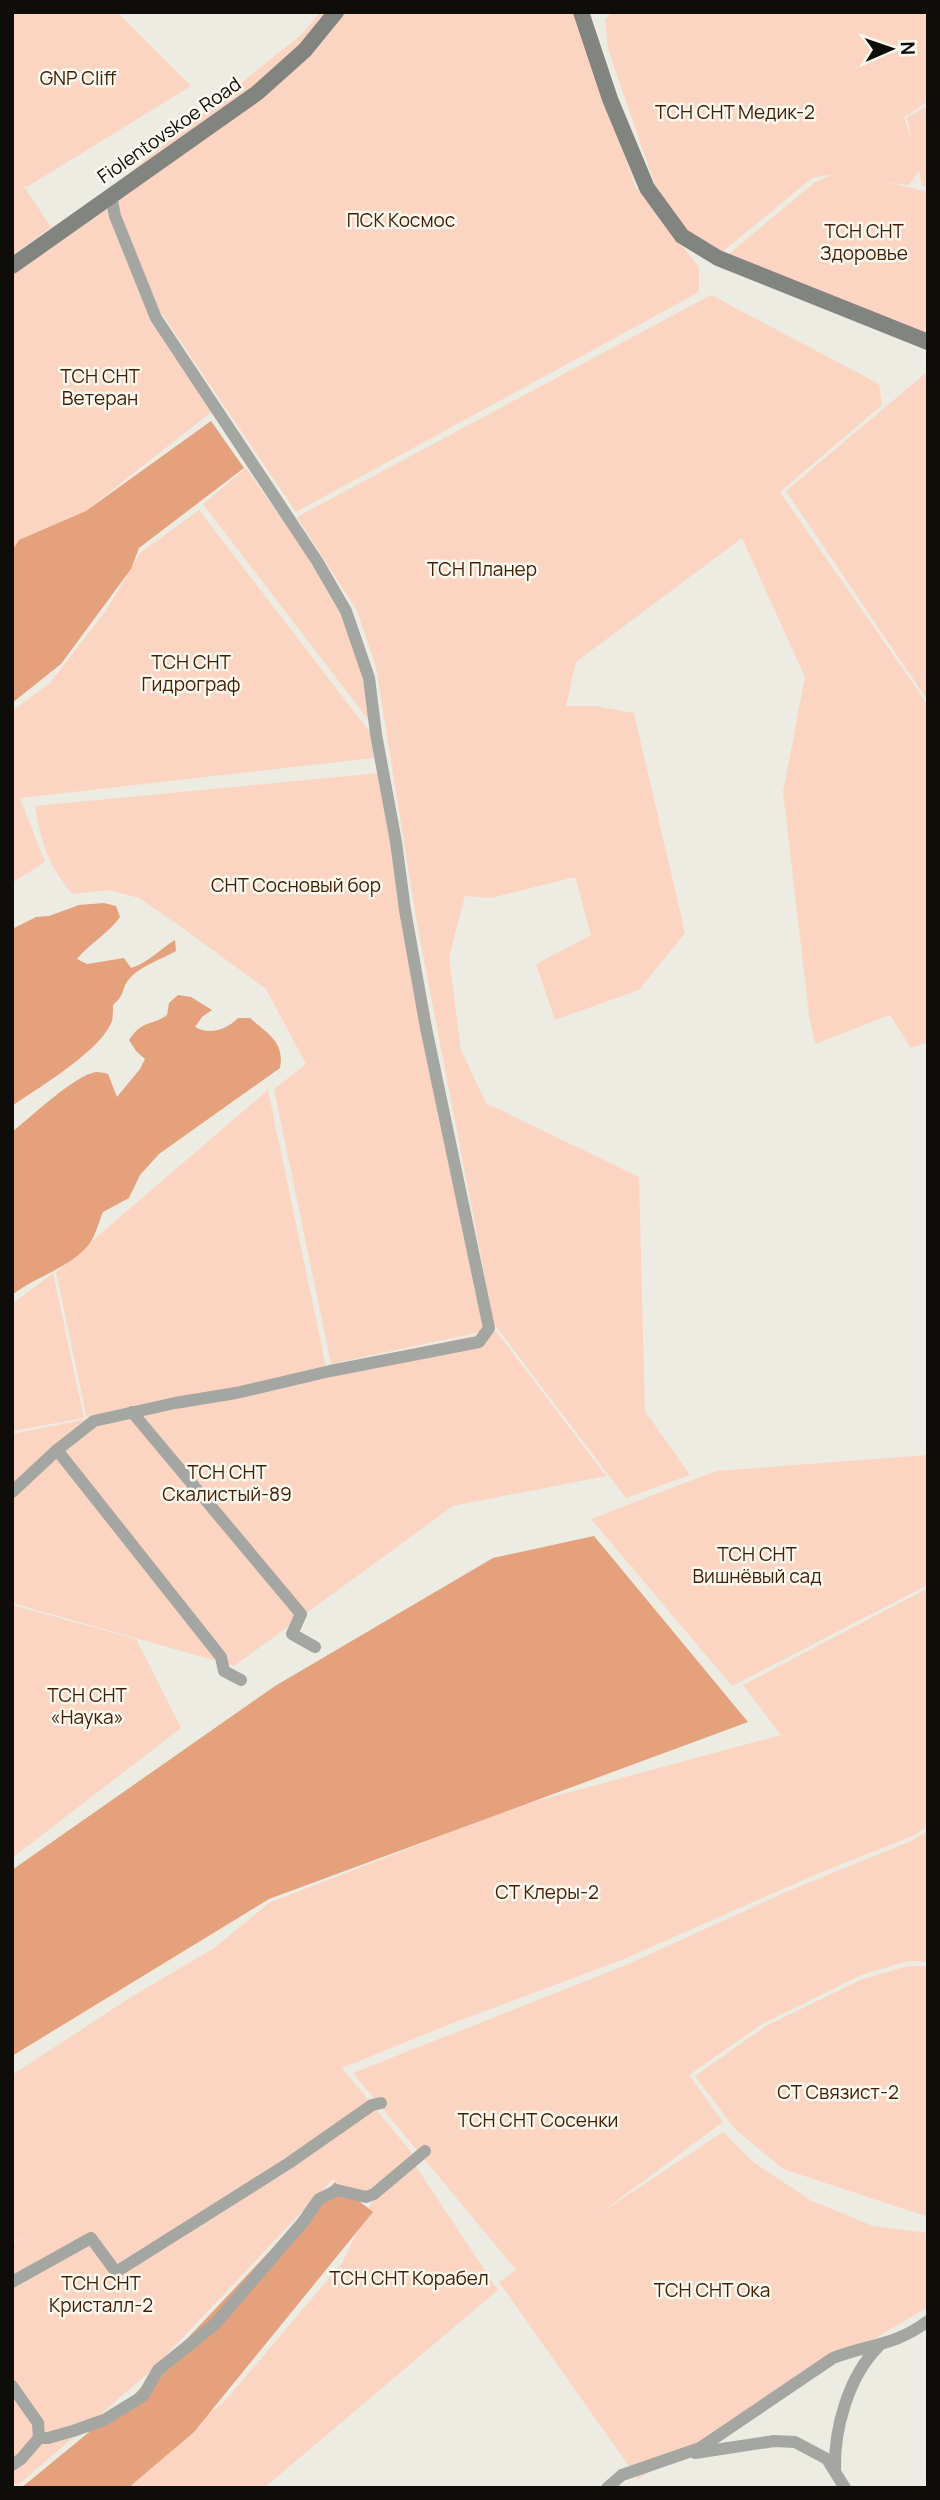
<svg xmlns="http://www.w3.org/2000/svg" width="940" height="2500" viewBox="0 0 940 2500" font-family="Manrope,sans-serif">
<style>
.green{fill:#fbd5c1}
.forest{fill:#e4a17c}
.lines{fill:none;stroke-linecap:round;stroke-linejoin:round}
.street{stroke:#a4a6a2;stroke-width:12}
.secondary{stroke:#82847f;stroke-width:16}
.labels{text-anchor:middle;stroke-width:5;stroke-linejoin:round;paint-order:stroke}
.park-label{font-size:19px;fill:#451b00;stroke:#faf9f0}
.street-label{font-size:19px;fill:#0e0d0a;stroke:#faf9f0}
</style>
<rect width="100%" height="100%" fill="#edece3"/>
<g class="green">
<path d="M12,12H117L191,86L27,187L23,185L51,227L12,256Z"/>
<path d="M320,12H576L636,188L699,267V292L296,512L160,311L109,189L302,34Z"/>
<path d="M612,12H928V102L904,117L911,139L907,117L928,105V187L922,186L919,171L909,185L887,182L928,192V335L725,257L815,182L834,174L812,178L721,253L681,229L655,185L608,49L605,20Z"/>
<path d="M107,192L159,316L219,406L12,569V260Z"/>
<path d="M711,295L879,384L882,405L780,492L928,705V1042L911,1048L890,1015L815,1044L809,1015L783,792L805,677L742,538L576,662L566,706H595L634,713L685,933L639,990L555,1020L536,964L591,935L575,877L491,898L465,896L449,957L461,1050L486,1103L639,1177L645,1411L690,1475L626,1498L494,1324L417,924L376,667L357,611L297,517Z"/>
<path d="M928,371V701L786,491Z"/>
<path d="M246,468L308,557L342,614L359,661L371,719L370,722L203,504Z"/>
<path d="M199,510L372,735L374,758L20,798L45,862L12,883V711L50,683L107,609L140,553Z"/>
<path d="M379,773C411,960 444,1146 485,1331L331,1364L274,1089L306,1064L266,989L184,929L139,898L109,890L72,894C47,862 42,845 35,806Z"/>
<path d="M268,1090L326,1367L496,1331L606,1476L453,1506L234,1666L12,1603V1434L87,1419L56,1272Z"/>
<path d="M53,1273L84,1418L12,1431V1304Z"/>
<path d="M928,1455V1585L732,1686L591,1519L716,1471Z"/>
<path d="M928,1588V1826L913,1836L817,1874L624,1959L453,2023L342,2068L412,2153L366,2203L333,2179L151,2371L18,2485L12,2484V2244L22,2237L12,2242V2075L128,1999L214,1948L269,1903L518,1806L781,1735L743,1685Z"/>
<path d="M12,1605L136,1639L181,1728L12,1858Z"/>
<path d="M928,1830V1962L908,1961L861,1975L762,2024L689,2075L723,2122L599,2214L723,2132L753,2162L812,2201L873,2226L928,2233V2307L638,2479L499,2282L516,2270L353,2073L626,1965L786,1892L913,1840Z"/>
<path d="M908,1966H928V2217L783,2169L735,2129L695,2076L766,2026L860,1980Z"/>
<path d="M415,2165L498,2290L264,2488H104L224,2402L342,2263L374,2198Z"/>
</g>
<g class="forest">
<path d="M211,421L244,468L139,548L131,569L61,664L12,703V551L19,540L86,511Z"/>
<path d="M104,903L116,906L120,917C109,933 89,944 77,959L87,964L124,958L131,968C148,963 160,949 175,940L176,951C162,959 141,966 131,977C120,988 127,993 113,1005C113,1010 113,1016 112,1021C101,1051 38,1088 12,1106V929L36,917L49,916L79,905Z"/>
<path d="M178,995L191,997L212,1010L202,1017L195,1027C210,1035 226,1030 238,1018H250C268,1034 285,1042 280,1068L159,1154L140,1175L129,1198L103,1212C99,1221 96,1234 90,1243C71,1268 36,1276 12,1295V1132C29,1119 77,1073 97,1072C101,1072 104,1073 108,1074L117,1097L140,1069L145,1059L136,1051L129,1040C143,1019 150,1027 167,1015L169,1003Z"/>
<path d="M594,1536L748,1722L269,1899L12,2056V1870L275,1686L493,1558Z"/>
<path d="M335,2182L373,2212L194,2432L128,2488H21L133,2396Z"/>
</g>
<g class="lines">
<g class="street">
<path d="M132,1412L301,1614L292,1634L315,1647"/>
<path d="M57,1450L221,1657L224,1671L241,1680"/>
<path d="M12,1492L57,1450L94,1421L175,1403L236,1393L330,1371L479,1342L489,1328L426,1028L405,910L396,842L376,734L369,678L346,611L317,561L156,318L115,216L111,196"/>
<path d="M12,2282L91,2238L116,2272L289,2163L372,2105L381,2103"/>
<path d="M12,2386L38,2423L39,2438L21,2459L12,2465"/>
<path d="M39,2438H48L73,2431L104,2420L143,2396L158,2370L215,2324L303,2222L319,2199L337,2190L366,2197L374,2194L425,2151"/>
<path d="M695,2453L774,2441L795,2442L827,2459L845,2488"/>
<path d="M835,2469C834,2428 849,2376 878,2347"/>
<path d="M607,2488L622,2475L700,2448L833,2358C869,2344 895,2346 928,2321"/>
</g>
<g class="secondary">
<path d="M581,12L610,99L647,188L682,236L718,258L928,342"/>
<path d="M12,266L257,93L305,50L336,12"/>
</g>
</g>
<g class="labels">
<g class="park-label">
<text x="78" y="85">GNP Cliff</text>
<text x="735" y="119">ТСН СНТ Медик-2</text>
<text x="401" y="227">ПСК Космос</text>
<text x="864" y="238">ТСН СНТ<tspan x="864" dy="22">Здоровье</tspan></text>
<text x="100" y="383">ТСН СНТ<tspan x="100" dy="22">Ветеран</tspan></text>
<text x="482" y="576">ТСН Планер</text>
<text x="191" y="669">ТСН СНТ<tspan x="191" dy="22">Гидрограф</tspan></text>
<text x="296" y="892">СНТ Сосновый бор</text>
<text x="227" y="1479">ТСН СНТ<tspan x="227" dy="22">Скалистый-89</tspan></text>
<text x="757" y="1561">ТСН СНТ<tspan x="757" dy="22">Вишнёвый сад</tspan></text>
<text x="87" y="1702">ТСН СНТ<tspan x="87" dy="22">«Наука»</tspan></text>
<text x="547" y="1899">СТ Клеры-2</text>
<text x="838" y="2099">СТ Связист-2</text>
<text x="538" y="2127">ТСН СНТ Сосенки</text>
<text x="409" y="2285">ТСН СНТ Корабел</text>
<text x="101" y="2290">ТСН СНТ<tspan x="101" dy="22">Кристалл-2</tspan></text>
<text x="712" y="2297">ТСН СНТ Ока</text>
</g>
<g class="street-label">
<text transform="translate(169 130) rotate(-35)" y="7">Fiolentovskoe Road</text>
</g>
</g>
<rect width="940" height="2500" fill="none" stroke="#0e0d0a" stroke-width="28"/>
<g transform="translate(891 49) rotate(88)" stroke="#faf9f0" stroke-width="5" paint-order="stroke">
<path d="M0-5L12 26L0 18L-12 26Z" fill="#0e0d0a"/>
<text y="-10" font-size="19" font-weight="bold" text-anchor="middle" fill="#0e0d0a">N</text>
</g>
</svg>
